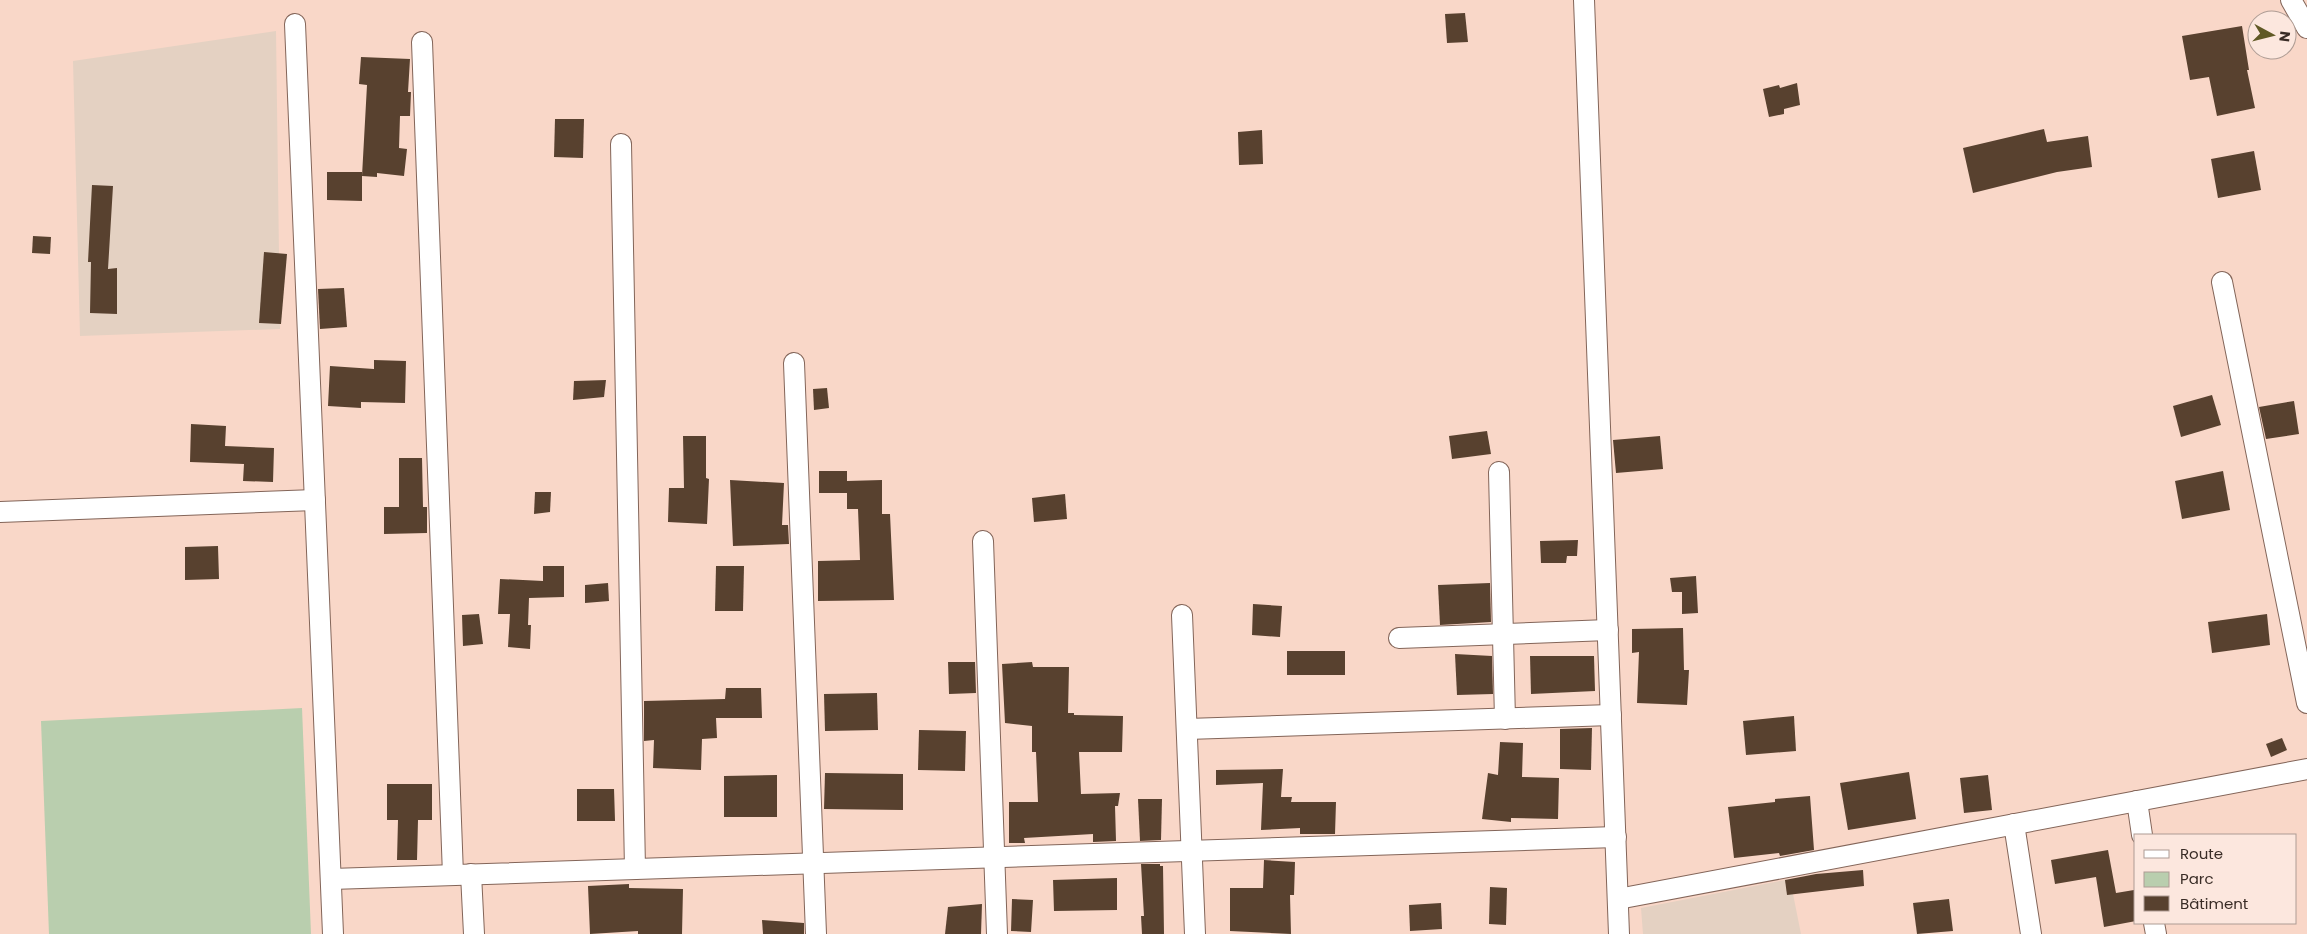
<svg xmlns="http://www.w3.org/2000/svg" width="2307" height="934" viewBox="0 0 2307 934" font-family="Poppins,sans-serif">
<style>
.education{fill:#e4d1c2}
.green{fill:#b9ceae}
.building{fill:#58412f}
.lines{fill:none;stroke-linecap:round;stroke-linejoin:round}
.street-casing{stroke:#836559;stroke-width:22}
.street{stroke:#fff;stroke-width:20}
</style>
<rect width="100%" height="100%" fill="#f9d7c8"/>
<g class="education">
<path d="M276,31L280,329L80,336L73,61Z"/>
<path d="M1790,879L1801,934H1643L1641,908Z"/>
</g>
<path class="green" d="M302,708L311,934H49L41,721Z"/>
<g class="building">
<path d="M1465,13L1468,42L1447,43L1445,14Z"/>
<path d="M2242,26L2249,70H2247L2255,108L2217,116L2209,77L2190,80L2182,36Z"/>
<path d="M361,57L410,59L408,92H411L410,116H400L399,148L407,149L404,176L377,173V177L362,176L367,85L359,84Z"/>
<path d="M1797,83L1800,105L1784,109V114L1769,117L1763,89L1779,85L1780,88Z"/>
<path d="M555,119H584L583,158L554,157Z"/>
<path d="M2044,129L2047,142L2088,136L2092,167L2057,172L1973,193L1963,148Z"/>
<path d="M1262,130L1263,164L1239,165L1238,132Z"/>
<path d="M2254,151L2261,190L2218,198L2211,159Z"/>
<path d="M327,172H362V201L327,200Z"/>
<path d="M92,185L113,186L108,269L117,268V314L90,313L91,262H88Z"/>
<path d="M33,236L51,237L50,254L32,253Z"/>
<path d="M264,252L287,254L281,324L259,323Z"/>
<path d="M344,288L347,327L320,329L318,289Z"/>
<path d="M374,360L406,361L405,403L361,402V408L328,406L330,366L374,369Z"/>
<path d="M606,380L604,397L573,400L574,381Z"/>
<path d="M827,388L829,408L814,410L813,389Z"/>
<path d="M2212,395L2221,425L2181,437L2173,406Z"/>
<path d="M2294,401L2299,434L2266,439L2259,407Z"/>
<path d="M191,424L226,426L225,446L274,448L273,482L243,481L244,464L190,462Z"/>
<path d="M1487,431L1491,454L1452,459L1449,436Z"/>
<path d="M683,436H706V478L709,479L707,524L668,522L669,488H684Z"/>
<path d="M1660,436L1663,469L1616,473L1613,440Z"/>
<path d="M399,458H422L423,507H427V533L384,534V507H399Z"/>
<path d="M819,471H847V481L882,480V514H890L894,600L818,601V561L860,560L858,509H847V493H819Z"/>
<path d="M2223,471L2230,510L2182,519L2175,481Z"/>
<path d="M730,480L784,483L782,525H788L789,544L733,546Z"/>
<path d="M535,492H551L550,512L534,514Z"/>
<path d="M1065,494L1067,519L1034,522L1032,498Z"/>
<path d="M1578,540L1577,556H1567L1566,563H1541L1540,541Z"/>
<path d="M218,546L219,579L185,580V547Z"/>
<path d="M543,566H564V597L529,598L528,625H531L530,649L508,647L510,614H498L500,579L543,581Z"/>
<path d="M716,566H744L743,611H715Z"/>
<path d="M1696,576L1698,613L1682,614V592H1672L1670,578Z"/>
<path d="M608,583L609,601L585,603V585Z"/>
<path d="M1490,583L1491,622L1440,625L1438,585Z"/>
<path d="M1253,604L1282,606L1280,637L1252,635Z"/>
<path d="M479,614L483,644L463,646L462,615Z"/>
<path d="M2267,614L2270,645L2212,653L2208,622Z"/>
<path d="M1683,628L1684,670H1689L1687,705L1637,703L1639,652L1632,653V629Z"/>
<rect x="1287" y="651" width="58" height="24"/>
<path d="M1455,654L1492,656L1493,694L1457,695Z"/>
<path d="M1530,656H1594L1595,691L1531,694Z"/>
<path d="M948,662H975L976,693L949,694Z"/>
<path d="M1032,662L1033,667H1069L1068,713H1074V715L1123,716L1122,752H1079L1081,794L1120,793L1118,806H1115L1116,841L1093,842V834L1024,838L1025,843H1009V802H1038L1036,752H1032V726L1005,723L1002,664Z"/>
<path d="M726,688H761L762,718H716L717,738L702,739L701,770L653,768L654,740L644,741V701L725,699Z"/>
<path d="M877,693L878,730L825,731L824,694Z"/>
<path d="M1794,716L1796,751L1746,755L1743,721Z"/>
<path d="M1592,728L1591,770L1560,769V729Z"/>
<path d="M919,730L966,731L965,771L918,770Z"/>
<path d="M2282,738L2287,750L2271,757L2266,744Z"/>
<path d="M1500,742L1523,743L1522,777L1559,778L1558,819L1511,818V822L1482,819L1488,773L1498,775Z"/>
<path d="M1283,769L1281,797H1292L1291,802H1336L1335,834H1300V828L1261,830L1263,783L1216,785V770Z"/>
<path d="M1909,772L1916,819L1848,830L1840,783Z"/>
<path d="M825,773L903,774V810L824,809Z"/>
<path d="M777,775V817H724V776Z"/>
<path d="M1988,775L1992,810L1964,813L1960,778Z"/>
<path d="M387,784H432V820H418L417,860H397L398,820H387Z"/>
<path d="M577,789H614L615,821H577Z"/>
<path d="M1810,796L1814,850L1780,856L1779,853L1734,858L1728,807L1775,802V799Z"/>
<path d="M1138,799H1162L1161,840L1140,841Z"/>
<path d="M2108,850L2116,893L2134,890L2136,921L2104,927L2096,877L2055,884L2051,860Z"/>
<path d="M1264,860L1295,862L1294,895H1290L1291,934L1230,931V888H1263Z"/>
<path d="M1141,864H1160V866H1163L1164,934H1142L1141,916H1144Z"/>
<path d="M1863,870L1864,886L1787,895L1785,880L1816,874Z"/>
<path d="M1117,878V910L1054,911L1053,880Z"/>
<path d="M629,884V888L683,889L682,934H638V931L590,934L588,886Z"/>
<path d="M1490,887L1507,888L1506,925L1489,924Z"/>
<path d="M1012,899L1033,900L1031,932L1011,931Z"/>
<path d="M1949,899L1953,931L1917,934L1913,903Z"/>
<path d="M1441,903L1442,929L1410,931L1409,905Z"/>
<path d="M982,904L981,934H945L948,907Z"/>
<path d="M762,920L804,923V934H763Z"/>
</g>
<g class="lines">
<defs>
<g id="street">
<path d="M1584,0L1619,934"/>
<path d="M2291,0L2307,28"/>
<path d="M295,24L333,934"/>
<path d="M422,42L453,875"/>
<path d="M621,144L635,869"/>
<path d="M2222,282L2307,703"/>
<path d="M794,363L816,934"/>
<path d="M1499,472L1505,719"/>
<path d="M0,512L315,500"/>
<path d="M983,541L997,934"/>
<path d="M1182,615L1195,934"/>
<path d="M1399,638L1608,630"/>
<path d="M1187,729L1611,715"/>
<path d="M2137,801L2142,835"/>
<path d="M2014,824L2031,934"/>
<path d="M471,874L474,934"/>
<path d="M331,879L1616,837"/>
<path d="M1618,899L2307,769"/>
<path d="M2154,923L2156,934"/>
</g>
</defs>
<use href="#street" class="street-casing"/>
<use href="#street" class="street"/>
</g>
<rect x="2134" y="834" width="162" height="90" fill="#fce7de" stroke="#ae9c94"/>
<rect x="2144" y="850" width="25" height="8" fill="#ffffff" stroke="#ae9c94"/>
<text x="2180" y="859" font-size="15" fill="#392c26">Route</text>
<rect x="2144" y="872" width="25" height="15" fill="#b9ceae" stroke="#ae9c94"/>
<text x="2180" y="884" font-size="15" fill="#392c26">Parc</text>
<rect x="2144" y="896" width="25" height="15" fill="#58412f" stroke="#ae9c94"/>
<text x="2180" y="909" font-size="15" fill="#392c26">Bâtiment</text>
<g transform="translate(2272 35) rotate(97)"><circle r="24" fill="#fce7de" stroke="#ae9c94"/>
<path d="M0-4L9 19L0 12L-9 19Z" fill="#605925"/>
<text y="-8" font-size="14" font-weight="bold" text-anchor="middle" fill="#392c26">N</text>
</g>
</svg>
